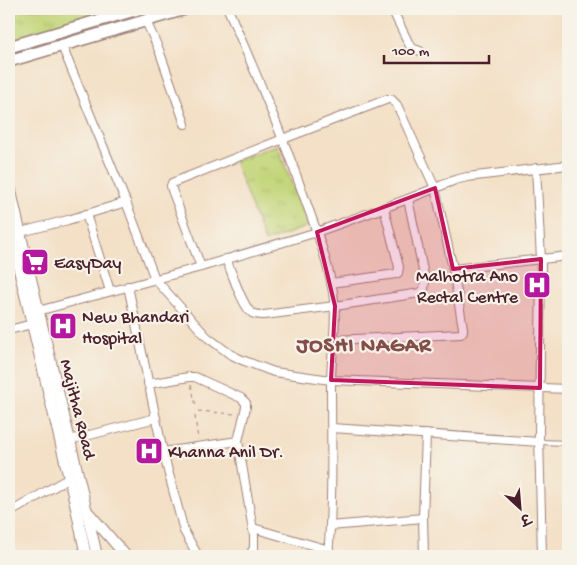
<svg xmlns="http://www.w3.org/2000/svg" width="577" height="565" viewBox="0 0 577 565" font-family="'Gochi Hand','Playpen Sans Deva',sans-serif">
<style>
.park{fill:url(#park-tufts);stroke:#867a52}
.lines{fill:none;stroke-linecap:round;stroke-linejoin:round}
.lane-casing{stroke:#9e8078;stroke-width:6}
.street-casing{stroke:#9e8078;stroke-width:10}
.secondary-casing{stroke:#9e8078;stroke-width:12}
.primary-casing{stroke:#9e8078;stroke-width:14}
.path{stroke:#9e8078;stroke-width:1;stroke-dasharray:4 4;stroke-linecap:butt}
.lane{stroke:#fff;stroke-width:4}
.street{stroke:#fff;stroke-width:8}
.secondary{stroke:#fff;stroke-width:10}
.primary{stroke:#fff;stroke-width:11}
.marked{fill:#c2185b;fill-opacity:0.2;stroke:#c2185b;stroke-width:4;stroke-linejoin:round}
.labels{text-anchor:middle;stroke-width:4.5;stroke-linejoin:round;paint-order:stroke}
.poi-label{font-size:18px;fill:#4a1f2b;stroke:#f7f3e8;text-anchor:start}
.street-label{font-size:18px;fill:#4a1f2b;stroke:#f7f3e8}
.district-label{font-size:22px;font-weight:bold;letter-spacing:1px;fill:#834e4a;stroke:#f7f3e8}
</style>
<defs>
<pattern id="park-tufts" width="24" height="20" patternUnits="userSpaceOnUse" patternTransform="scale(1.25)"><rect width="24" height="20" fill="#c2d578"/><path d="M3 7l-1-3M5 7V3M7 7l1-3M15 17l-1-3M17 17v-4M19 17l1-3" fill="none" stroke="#a8b668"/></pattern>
</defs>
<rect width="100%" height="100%" fill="#f7f3e8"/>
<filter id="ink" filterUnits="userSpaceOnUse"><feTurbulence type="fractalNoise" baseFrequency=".02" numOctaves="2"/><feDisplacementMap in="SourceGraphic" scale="10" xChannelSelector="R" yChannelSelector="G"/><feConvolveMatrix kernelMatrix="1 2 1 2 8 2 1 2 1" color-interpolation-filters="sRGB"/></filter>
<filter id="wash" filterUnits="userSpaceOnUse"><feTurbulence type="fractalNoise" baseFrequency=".0096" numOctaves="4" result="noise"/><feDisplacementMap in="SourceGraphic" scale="20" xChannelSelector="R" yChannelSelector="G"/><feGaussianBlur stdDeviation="1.12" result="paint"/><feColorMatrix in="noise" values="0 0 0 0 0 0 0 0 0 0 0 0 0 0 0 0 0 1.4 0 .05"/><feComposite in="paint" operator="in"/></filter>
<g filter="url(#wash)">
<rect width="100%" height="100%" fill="#f3e0c6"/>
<g class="park">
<path d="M9,9H110L9,41Z"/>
<path d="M277,145L308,226L265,242L234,161Z"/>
</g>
</g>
<g filter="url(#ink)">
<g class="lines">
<defs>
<path id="lane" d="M540,442L568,443"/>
<g id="street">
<path d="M228,9C254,69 280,129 302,191C314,224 327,257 333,292C338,322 331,352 331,382C331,440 333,499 328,556"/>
<path d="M392,9L410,46L414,49L420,51"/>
<path d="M146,21L159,50L185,124"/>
<path d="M62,46L126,202L155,279L207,337L230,354L242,360L274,372L331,380L568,389"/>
<path d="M536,168L541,259L539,435L542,556"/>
<path d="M86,214L110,291"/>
<path d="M17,233L68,220L126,202"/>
<path d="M226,259C231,270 243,308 252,313C256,315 261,315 264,315L335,306L420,293L424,290L425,280L408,199"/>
<path d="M201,267L172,190L171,186L172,183L283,139L388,99H391L397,105L435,188L453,269L568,256"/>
<path d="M331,283L396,274L398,273L399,267L384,208"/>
<path d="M128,286L163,452L184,531L198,556"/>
<path d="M38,311L201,267L317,232L408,199L455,180L467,177L568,165"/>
<path d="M9,330L32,324"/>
<path d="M334,340L461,334L463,331V328L453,269"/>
<path d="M148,384L189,377H195L241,398L246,403V407L238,441L254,536V548L249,556"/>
<path d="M332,428L540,442"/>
<path d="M70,440L156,418"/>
<path d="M163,452L238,441"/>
<path d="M9,513L69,478"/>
<path d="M330,526L423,518"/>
<path d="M253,528L329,550"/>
<path d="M424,556L423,518L426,434"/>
</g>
<g id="secondary">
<path d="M9,182C36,307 69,431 97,556"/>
<path d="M9,228L75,503L86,556"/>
<path d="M88,512L126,556"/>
</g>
<g id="primary">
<path d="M9,47L138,9"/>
<path d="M9,61L185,9"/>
</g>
</defs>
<use href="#lane" class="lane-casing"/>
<use href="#street" class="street-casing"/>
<use href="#secondary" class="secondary-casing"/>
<use href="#primary" class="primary-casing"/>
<g class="path">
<path d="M191,385L196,406"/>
<path d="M198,411L235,414"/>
<path d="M195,416L198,440"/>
</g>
<use href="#lane" class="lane"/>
<use href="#street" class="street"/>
<use href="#secondary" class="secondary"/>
<use href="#primary" class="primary"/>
</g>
</g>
<path class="marked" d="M435,188L453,269L541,259L540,388L331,380L335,306L317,232Z"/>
<defs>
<symbol id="supermarket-square" viewBox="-11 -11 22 22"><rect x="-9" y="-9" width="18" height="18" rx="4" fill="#b5179e" stroke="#f7f3e8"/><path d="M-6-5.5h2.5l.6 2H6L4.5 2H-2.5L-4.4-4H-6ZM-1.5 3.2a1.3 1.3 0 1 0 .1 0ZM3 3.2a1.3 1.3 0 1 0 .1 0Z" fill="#fff"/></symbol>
<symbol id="hospital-square" viewBox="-11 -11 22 22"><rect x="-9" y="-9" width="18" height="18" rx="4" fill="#b5179e" stroke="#f7f3e8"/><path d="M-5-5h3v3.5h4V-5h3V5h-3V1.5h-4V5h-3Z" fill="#fff"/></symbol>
</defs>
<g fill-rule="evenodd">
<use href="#supermarket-square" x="19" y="246" width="32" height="32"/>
<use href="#hospital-square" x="521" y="269" width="32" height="32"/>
<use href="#hospital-square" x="47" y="310" width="32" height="32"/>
<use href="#hospital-square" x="133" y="435" width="32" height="32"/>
</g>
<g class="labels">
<g class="poi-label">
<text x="54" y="268">EasyDay</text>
<text x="518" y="281" text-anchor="end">Malhotra Ano<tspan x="518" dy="21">Rectal Centre</tspan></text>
<text x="82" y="322">New Bhandari<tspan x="82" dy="21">Hospital</tspan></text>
<text x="168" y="457">Khanna Anil Dr.</text>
</g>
<g class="street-label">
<text transform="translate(79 409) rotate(76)" y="6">Majitha Road</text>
</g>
<g class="district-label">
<text x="364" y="351">JOSHI NAGAR</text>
</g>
</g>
<rect width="577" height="565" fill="none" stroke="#f7f3e8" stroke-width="30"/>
<g transform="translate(520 508) rotate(154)" stroke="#f7f3e8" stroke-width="4" paint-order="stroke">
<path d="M0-4L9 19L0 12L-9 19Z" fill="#4a1f2b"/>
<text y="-8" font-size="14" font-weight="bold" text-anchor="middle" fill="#4a1f2b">उ</text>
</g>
<path d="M384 55v8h105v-8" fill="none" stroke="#4a1f2b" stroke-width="2.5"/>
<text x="392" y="55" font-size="15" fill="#4a1f2b" stroke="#f7f3e8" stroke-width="4" paint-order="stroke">100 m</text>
</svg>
